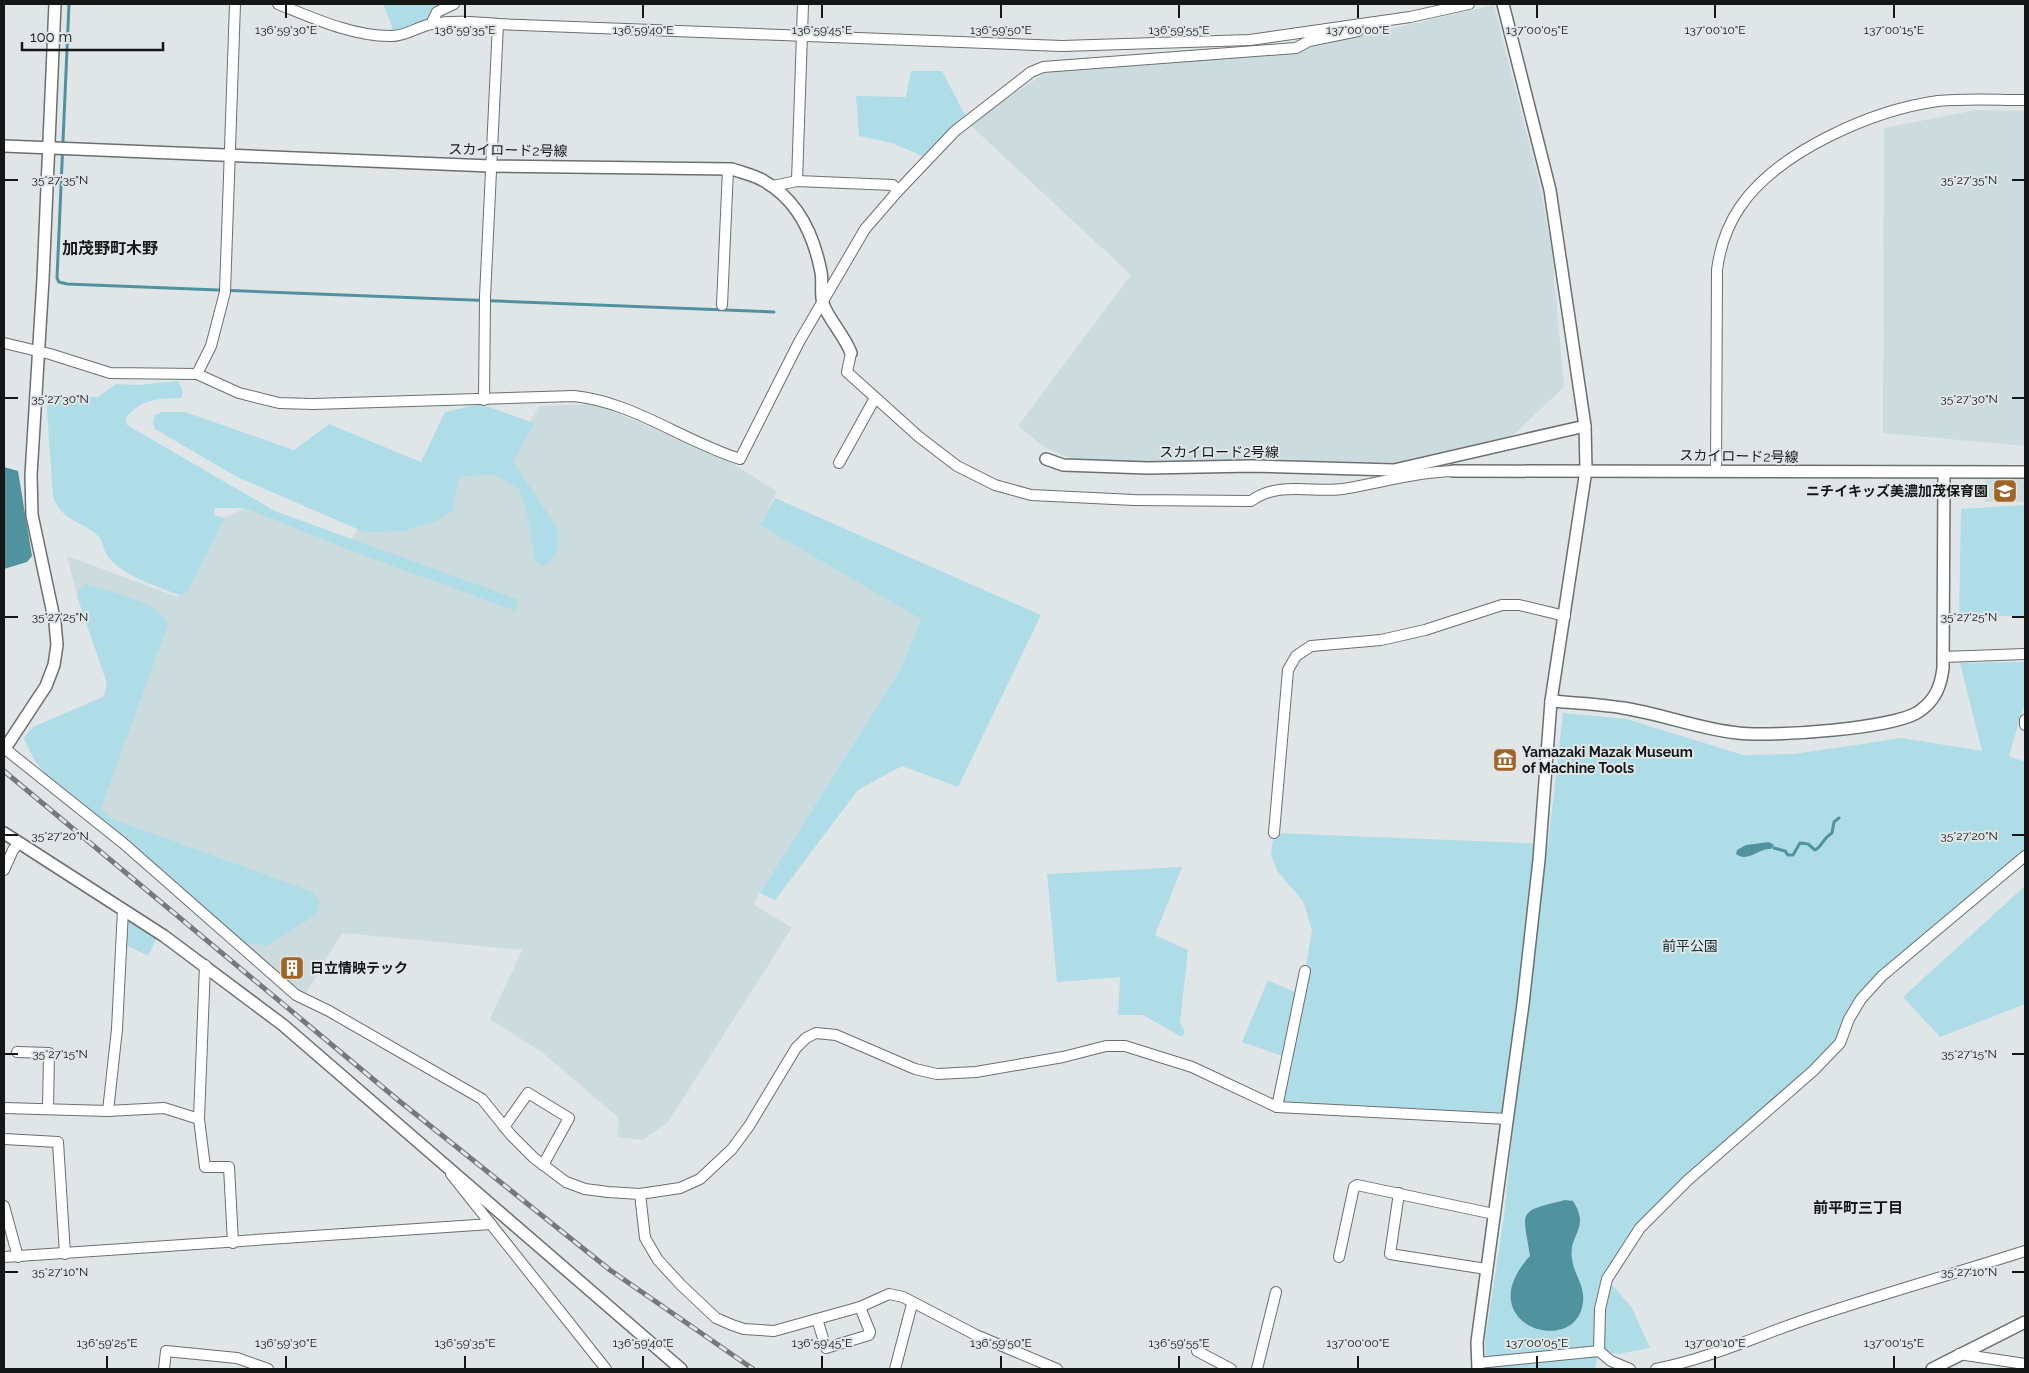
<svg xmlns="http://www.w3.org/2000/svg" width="2029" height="1373" viewBox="0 0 2029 1373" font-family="Raleway,'Noto Sans JP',sans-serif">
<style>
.built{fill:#ccdbde}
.green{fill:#afdde7}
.water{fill:#51929f}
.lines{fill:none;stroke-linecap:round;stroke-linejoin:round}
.stream{stroke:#51929f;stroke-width:3}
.minor-casing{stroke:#6a6f70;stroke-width:12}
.tertiary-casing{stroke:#6a6f70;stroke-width:14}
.minor{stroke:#fff;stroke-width:10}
.tertiary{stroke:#fff;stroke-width:11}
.rail-casing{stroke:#757979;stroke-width:5}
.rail{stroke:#e0e6e7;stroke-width:3;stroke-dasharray:9;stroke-linecap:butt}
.ticks{fill:none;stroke:#151717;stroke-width:2}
.labels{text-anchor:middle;stroke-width:4;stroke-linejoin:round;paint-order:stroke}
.street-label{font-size:14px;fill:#151717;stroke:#e0e6e7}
.poi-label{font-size:14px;font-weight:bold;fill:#151717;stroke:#e0e6e7;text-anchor:start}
.park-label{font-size:14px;fill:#0f3036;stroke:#e0e6e7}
.neighbourhood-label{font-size:15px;font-weight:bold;fill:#151717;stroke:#e0e6e7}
.quarter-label{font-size:16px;font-weight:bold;fill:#151717;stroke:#e0e6e7}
.ticks-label{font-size:12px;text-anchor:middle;fill:#151717;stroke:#e0e6e7;stroke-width:4;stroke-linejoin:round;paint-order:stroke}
</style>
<rect width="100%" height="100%" fill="#e0e6e7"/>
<g class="built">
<path d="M1494,5L1541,191L1552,252L1564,387L1509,439L1394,463L1268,459L1145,464L1072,459L1044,447L1018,426L1131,275L969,124L1045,73L1303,49Z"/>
<path d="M1976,110L2025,111V446L1883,433L1884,128Z"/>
<path d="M595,404L723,457L777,492L760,525L921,618L901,668L753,904L792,928L668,1122L643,1140L617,1137L619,1118L543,1053L490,1019L522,950L342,933L305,995L282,979L35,762L24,738L33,727L104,696L107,683L78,599L67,556L175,596H182L188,591L225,518L244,508L346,549L359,527L456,470L502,468L539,406Z"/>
<rect x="1985" y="479" width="40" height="23"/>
</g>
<g class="green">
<path d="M383,4H440L432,8L428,21L391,33L392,26Z"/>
<path d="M911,71H942L965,115L925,157L892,143L859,136L856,96L906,97Z"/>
<path d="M178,381L183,391L181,398C158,399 142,398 126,418L127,425L275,511L517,599L516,611L346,549L244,508H215L214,515L225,518L188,591L182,596C160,588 122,575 108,557C104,551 103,541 98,536C82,520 63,523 53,497L46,397H98L116,384L138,385Z"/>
<path d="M480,404L534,423L513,462L558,529V551L548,563L541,566L535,561L526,509L519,489L493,474L459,477L453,511L434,522L403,531L364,532L237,477L155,429L153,422L155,415L162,412H185L294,450L329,424L421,462L445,412Z"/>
<path d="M775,498L1041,615L958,787L902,766L858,790L775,900L760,893L901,668L921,619L760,525Z"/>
<path d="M2025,505V616H1959L1961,509Z"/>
<path d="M85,584C109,592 160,600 168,625L101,808L110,818L313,892L320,902L317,914L265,947L260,943L248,945L50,780C39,767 30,754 24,738L33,727L104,697L107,683L78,599V591Z"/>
<path d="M2025,662V702L2009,756L2025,762V855L1861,999L1840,1043L1640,1228L1607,1279L1632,1308L1650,1348L1618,1354L1599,1351L1595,1369H1487L1485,1340L1504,1217L1514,1114L1277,1107L1305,971L1312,930L1303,901L1278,872L1271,855L1274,833L1548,844L1563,713L1627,719L1743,755L1794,754L1902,738L1982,751L1960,663Z"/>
<path d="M1182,867L1155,935L1188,950L1180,1023L1185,1032L1182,1037L1143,1015H1118L1120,977L1057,982L1047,874Z"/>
<path d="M2025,886V1004L1940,1037L1903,997Z"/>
<path d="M129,920L157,938L148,956L124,944Z"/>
<path d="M1268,980L1299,994L1282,1056L1242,1042Z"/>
</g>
<g class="water">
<path d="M4,467L18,471L32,556L27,562L4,569Z"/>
<path d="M1769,842L1774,845L1771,849C1758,848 1748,863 1736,854L1737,850L1746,845Z"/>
<path d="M1565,1200L1573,1201C1591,1229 1568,1234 1572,1259C1574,1275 1585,1285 1583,1302C1577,1359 1467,1325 1530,1256C1523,1210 1516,1212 1565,1200Z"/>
</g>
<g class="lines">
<g class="stream">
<path d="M69,4L57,278L59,282L67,284L774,312"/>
<path d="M1774,848L1785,851L1788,855H1793L1800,843L1808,844L1815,850C1823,846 1822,839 1832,833L1834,822L1839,818"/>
</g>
<defs>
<g id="minor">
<path d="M278,4C313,18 354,37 392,36C406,36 419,26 432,24C454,20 475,22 498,24L1062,46L1250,40L1410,17L1469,4"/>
<path d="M431,24L437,12L454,4"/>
<path d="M797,181L803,4"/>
<path d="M897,192L955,131L1031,72L1043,67L1296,48L1309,41L1358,31"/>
<path d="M722,305L728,169"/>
<path d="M4,343L50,354L110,373L197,374L239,393L279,403L313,404L574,396C633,402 683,441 740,459L799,342L865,229L897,192L893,185L797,181L773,186"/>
<path d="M851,353L847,372L918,436L957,466L995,485L1031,495L1134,500L1251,501C1277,481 1313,493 1343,489C1379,483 1417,472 1453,471"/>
<path d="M197,374L211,346L225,292L235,4"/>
<path d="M484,400L485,297L498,24"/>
<path d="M839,463L875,398"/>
<path d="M1716,471L1717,270C1720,247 1727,226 1740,207C1778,151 1873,110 1938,101C1966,98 1997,100 2025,100"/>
<path d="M1943,657L2025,654"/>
<path d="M2025,720V725"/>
<path d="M4,748L123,843L296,995L329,1011L482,1099L511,1135L534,1158L566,1182L585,1189L608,1192L640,1194L680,1188L700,1179L732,1149L749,1126L796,1048L806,1038L816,1033L836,1035L915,1069L937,1074L976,1072L1063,1057L1106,1046H1125L1192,1067L1277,1107L1507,1119"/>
<path d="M1274,833L1288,670L1296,656L1311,646L1381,640L1425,630L1502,605H1519L1565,616"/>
<path d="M4,870L13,850L19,843"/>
<path d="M205,965L199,1119L205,1167H229L233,1243"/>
<path d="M17,1052L49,1053L48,1109"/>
<path d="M1277,1107L1305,971"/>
<path d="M4,1108L108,1111L164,1108L199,1119"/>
<path d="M108,1111L117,1029L123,910"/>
<path d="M504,1127L528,1093L569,1118L543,1165"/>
<path d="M4,1139L58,1142L65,1254"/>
<path d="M451,1174L606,1369"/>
<path d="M1399,1193L1390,1254L1486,1269"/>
<path d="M640,1194L645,1238L658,1260L681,1285L716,1318L732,1325L744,1329L774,1331L860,1307L889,1294L903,1297L976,1335L1057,1369"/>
<path d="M4,1206L18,1257"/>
<path d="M4,1257L491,1224"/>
<path d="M1339,1257L1354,1187L1357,1185L1494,1214"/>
<path d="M817,1319L826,1348L869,1335L870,1332L860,1307"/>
<path d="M1197,1351L1231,1369"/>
<path d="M1599,1351L1600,1309L1607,1279L1640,1228L1688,1180L1813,1071L1840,1043L1849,1019L1861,999L1882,976L2025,856"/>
<path d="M1959,1354L2025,1364"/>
<path d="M1478,1363L1599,1351L1611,1361L1630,1369"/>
<path d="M164,1369L166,1351L237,1358L268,1369"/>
<path d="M895,1369L912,1304"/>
<path d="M1257,1369L1276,1292"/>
<path d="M1656,1369C1708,1359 1757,1336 1807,1319C1879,1295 1953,1274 2025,1251"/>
</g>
<g id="tertiary">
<path d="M4,146L490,166L732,169C743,173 755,175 764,181C798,200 814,236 821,272C823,282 820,294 823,303C826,316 845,336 851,353"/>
<path d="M1046,459L1063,465L1148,468L1252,466L1394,470L1585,426"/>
<path d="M1453,471L2025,472"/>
<path d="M1551,701C1575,703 1599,704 1623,708C1662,714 1699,729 1738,733C1770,737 1899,729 1921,710C1936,699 1941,685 1943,668L1944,473"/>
<path d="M4,750L46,686L54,665L57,645L55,623L32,515L31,475L43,279L55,4"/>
<path d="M4,833L164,936L283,1025L681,1369"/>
<path d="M1478,1369L1477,1342L1523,1004L1539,860L1551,701L1586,470L1585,426L1550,190L1503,4"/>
<path d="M1932,1369L2025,1322"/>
</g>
</defs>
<use href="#minor" class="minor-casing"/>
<use href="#tertiary" class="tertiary-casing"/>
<use href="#minor" class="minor"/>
<use href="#tertiary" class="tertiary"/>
<defs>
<path id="rail" d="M4,771L398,1100L610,1270L753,1369"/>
</defs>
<use href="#rail" class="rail-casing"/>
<use href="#rail" class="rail"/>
</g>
<path class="ticks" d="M286,5V18M465,5V18M643,5V18M822,5V18M1001,5V18M1179,5V18M1358,5V18M1537,5V18M1715,5V18M1894,5V18M5,180H18M2012,180H2024M5,398H18M2012,398H2024M5,617H18M2012,617H2024M5,835H18M2012,835H2024M5,1054H18M2012,1054H2024M5,1272H18M2012,1272H2024M107,1356V1368M286,1356V1368M465,1356V1368M643,1356V1368M822,1356V1368M1001,1356V1368M1179,1356V1368M1358,1356V1368M1537,1356V1368M1715,1356V1368M1894,1356V1368"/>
<defs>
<symbol id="school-square" viewBox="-11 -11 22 22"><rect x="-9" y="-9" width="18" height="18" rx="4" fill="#a06426" stroke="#e0e6e7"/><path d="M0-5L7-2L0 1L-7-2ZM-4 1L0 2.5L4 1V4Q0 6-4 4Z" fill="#fff"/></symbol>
<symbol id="museum-square" viewBox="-11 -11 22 22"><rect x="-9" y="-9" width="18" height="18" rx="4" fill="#a06426" stroke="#e0e6e7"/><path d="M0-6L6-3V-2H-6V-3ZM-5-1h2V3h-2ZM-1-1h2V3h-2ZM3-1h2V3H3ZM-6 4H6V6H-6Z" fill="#fff"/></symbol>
<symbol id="building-square" viewBox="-11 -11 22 22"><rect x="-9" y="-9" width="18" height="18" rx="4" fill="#a06426" stroke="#e0e6e7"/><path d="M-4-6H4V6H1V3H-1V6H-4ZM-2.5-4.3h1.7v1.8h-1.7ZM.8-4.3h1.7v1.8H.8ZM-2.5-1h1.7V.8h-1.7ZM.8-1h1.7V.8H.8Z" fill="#fff"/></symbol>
</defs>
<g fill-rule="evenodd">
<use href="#school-square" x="1991" y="477" width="28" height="28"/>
<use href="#museum-square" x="1491" y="746" width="28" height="28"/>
<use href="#building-square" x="278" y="954" width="28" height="28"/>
</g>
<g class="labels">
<g class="street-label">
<text transform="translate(508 150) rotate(1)" y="5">スカイロード2号線</text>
<text x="1219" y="457">スカイロード2号線</text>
<text transform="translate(1739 456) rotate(1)" y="5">スカイロード2号線</text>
</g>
<g class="poi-label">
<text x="1988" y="496" text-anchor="end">ニチイキッズ美濃加茂保育園</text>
<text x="1522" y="757">Yamazaki Mazak Museum<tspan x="1522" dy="16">of Machine Tools</tspan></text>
<text x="310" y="973">日立情映テック</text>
</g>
<g class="park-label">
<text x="1690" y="951">前平公園</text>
</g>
<g class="neighbourhood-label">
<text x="1858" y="1213">前平町三丁目</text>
</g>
<g class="quarter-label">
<text x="110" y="254">加茂野町木野</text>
</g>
</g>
<g class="ticks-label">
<text x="286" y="34">136°59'30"E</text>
<text x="465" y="34">136°59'35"E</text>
<text x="643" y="34">136°59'40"E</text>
<text x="822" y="34">136°59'45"E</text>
<text x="1001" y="34">136°59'50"E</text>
<text x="1179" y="34">136°59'55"E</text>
<text x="1358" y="34">137°00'00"E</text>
<text x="1537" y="34">137°00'05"E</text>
<text x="1715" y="34">137°00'10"E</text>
<text x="1894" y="34">137°00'15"E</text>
<text x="60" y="184">35°27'35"N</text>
<text x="1969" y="184">35°27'35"N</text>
<text x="60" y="403">35°27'30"N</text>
<text x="1969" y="403">35°27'30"N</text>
<text x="60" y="621">35°27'25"N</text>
<text x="1969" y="621">35°27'25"N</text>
<text x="60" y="840">35°27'20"N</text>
<text x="1969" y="840">35°27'20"N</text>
<text x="60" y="1058">35°27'15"N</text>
<text x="1969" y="1058">35°27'15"N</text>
<text x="60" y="1276">35°27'10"N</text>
<text x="1969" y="1276">35°27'10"N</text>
<text x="107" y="1347">136°59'25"E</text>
<text x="286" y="1347">136°59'30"E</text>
<text x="465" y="1347">136°59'35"E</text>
<text x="643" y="1347">136°59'40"E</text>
<text x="822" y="1347">136°59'45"E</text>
<text x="1001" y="1347">136°59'50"E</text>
<text x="1179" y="1347">136°59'55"E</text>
<text x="1358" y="1347">137°00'00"E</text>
<text x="1537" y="1347">137°00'05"E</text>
<text x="1715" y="1347">137°00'10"E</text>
<text x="1894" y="1347">137°00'15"E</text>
</g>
<rect width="2029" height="1373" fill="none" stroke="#151717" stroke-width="10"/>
<path d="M22 42v8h141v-8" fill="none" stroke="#151717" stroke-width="2.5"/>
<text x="30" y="42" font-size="15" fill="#151717" stroke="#e0e6e7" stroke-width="4" paint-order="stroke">100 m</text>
</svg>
